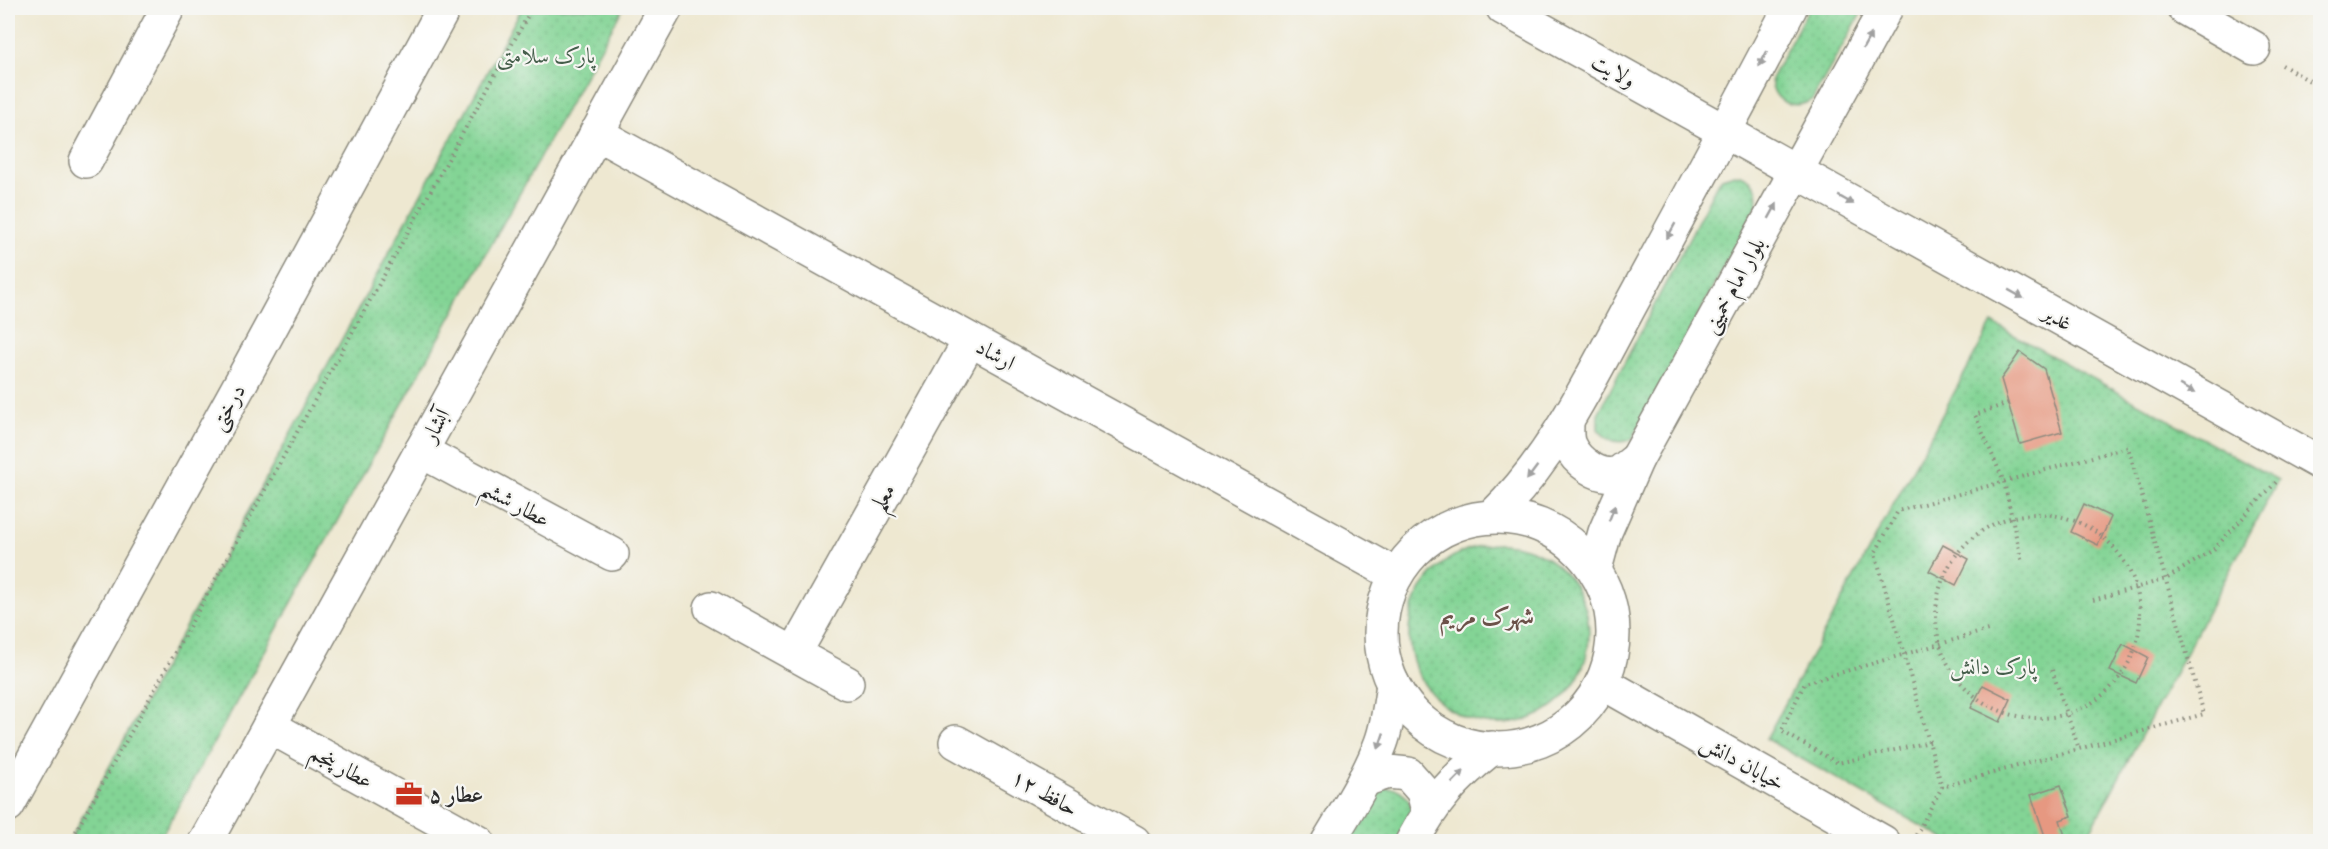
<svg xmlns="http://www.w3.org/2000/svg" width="2328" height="849" viewBox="0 0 2328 849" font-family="'Gentium Book Plus',Amiri,serif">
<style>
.grass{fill:url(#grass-dots);stroke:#578060;stroke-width:1.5}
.building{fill:#e69881}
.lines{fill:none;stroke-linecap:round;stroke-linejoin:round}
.minor-casing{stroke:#8c8a7e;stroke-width:36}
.path{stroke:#8c8a7e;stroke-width:4;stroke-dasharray:1.5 4.5;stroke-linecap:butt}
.minor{stroke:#fff;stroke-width:33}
.oneway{fill:#a0a0a0}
.labels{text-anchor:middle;stroke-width:4.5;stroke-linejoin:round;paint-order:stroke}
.park-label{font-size:22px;fill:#455e4b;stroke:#f6f6f2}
.street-label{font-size:22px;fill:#2b2b2b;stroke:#f6f6f2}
.poi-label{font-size:22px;font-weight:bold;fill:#2b2b2b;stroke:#f6f6f2;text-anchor:start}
.neighbourhood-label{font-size:24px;font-weight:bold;fill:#6c5149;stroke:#f6f6f2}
</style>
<defs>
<pattern id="grass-dots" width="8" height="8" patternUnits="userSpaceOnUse" patternTransform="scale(1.5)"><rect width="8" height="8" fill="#83d495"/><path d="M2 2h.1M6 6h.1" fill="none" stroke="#71b681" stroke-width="1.8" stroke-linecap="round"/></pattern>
</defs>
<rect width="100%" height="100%" fill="#f6f6f2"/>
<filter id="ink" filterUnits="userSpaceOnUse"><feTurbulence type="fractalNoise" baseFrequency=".0167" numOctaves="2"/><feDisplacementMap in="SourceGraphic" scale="12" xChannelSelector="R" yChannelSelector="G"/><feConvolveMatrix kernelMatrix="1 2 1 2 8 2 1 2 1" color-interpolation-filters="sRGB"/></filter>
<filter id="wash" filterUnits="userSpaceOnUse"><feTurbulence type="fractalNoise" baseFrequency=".008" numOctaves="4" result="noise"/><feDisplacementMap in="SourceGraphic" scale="24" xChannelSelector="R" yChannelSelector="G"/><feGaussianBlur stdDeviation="1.35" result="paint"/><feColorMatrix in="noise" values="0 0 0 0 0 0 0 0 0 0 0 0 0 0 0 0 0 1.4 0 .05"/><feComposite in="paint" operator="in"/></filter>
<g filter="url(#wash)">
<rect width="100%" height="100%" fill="#eee8d1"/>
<g class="grass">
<path d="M522,8H623L159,841H69Z"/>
<path d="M1809,8H1864L1812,100C1792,111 1773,102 1771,79Z"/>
<path d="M1735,174C1753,177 1760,188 1757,205L1632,439C1618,445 1607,441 1598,429V414L1717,184L1722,178Z"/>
<path d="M1992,323L2278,480L2085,841H1948L1766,739Z"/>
<circle cx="1499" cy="634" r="90"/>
<path d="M1375,788C1398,788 1401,786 1412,807L1401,841L1340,842Z"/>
</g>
<g id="blocks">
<g class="building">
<path d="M2020,352L2044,369L2062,432L2020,444L2001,379Z"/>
<path d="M2084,504L2111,517L2098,545L2071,532Z"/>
<path d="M1943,545L1969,559L1956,585L1929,571Z"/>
<path d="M2123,644L2148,657L2136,683L2110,671Z"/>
<path d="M1983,685L2011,699L2000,722L1971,708Z"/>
<path d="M2061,785L2072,816L2060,820L2067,842H2047L2031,795Z"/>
</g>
</g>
</g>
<g filter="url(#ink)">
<use href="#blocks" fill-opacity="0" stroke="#8c8a7e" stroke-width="1.5"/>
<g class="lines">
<defs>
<g id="minor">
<path d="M1503,8L2320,463"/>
<path d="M2184,8L2254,48"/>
<path d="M596,133L1396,575"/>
<path d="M86,161L168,8"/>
<path d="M1567,422C1567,429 1566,438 1569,445C1576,461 1600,480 1618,473C1624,470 1631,463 1637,459"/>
<path d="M421,451L612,554"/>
<path d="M1493,516C1554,457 1591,378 1631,304C1685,205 1738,107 1790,8"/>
<circle cx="1497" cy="633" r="116"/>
<path d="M1595,569L1605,532L1637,459L1886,8"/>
<path d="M711,608L847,683"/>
<path d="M794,654L970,340"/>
<path d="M1603,683L1883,842"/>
<path d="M269,726L478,842"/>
<path d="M956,742L1134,842"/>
<path d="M1364,780L1388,772L1408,774L1423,791L1428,811"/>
<path d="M8,805L239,386L444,8"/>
<path d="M205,842L666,8"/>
<path d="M1328,842C1347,810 1368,778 1381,743C1388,724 1390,704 1393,684"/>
<path d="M1412,842C1434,801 1455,777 1492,748"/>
</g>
</defs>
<use href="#minor" class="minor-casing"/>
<g class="path">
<path d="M2282,65L2320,87"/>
<path d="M2008,403L1975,415L2004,482L2022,563"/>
<circle cx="2038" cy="616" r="102"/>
<path d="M2093,600L2166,579L2213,550L2278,480"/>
<path d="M2052,670L2079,749"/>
<path d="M1930,742L1838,763L1781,731L1805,683L1988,630"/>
<path d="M1916,835L1942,787L1875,553L1898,511L2128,447L2204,714L1942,787"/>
<path d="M70,842L532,8"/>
</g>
<use href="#minor" class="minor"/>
</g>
<defs><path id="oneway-solid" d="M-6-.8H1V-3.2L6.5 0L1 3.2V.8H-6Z" transform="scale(1.5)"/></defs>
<g class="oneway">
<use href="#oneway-solid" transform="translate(1867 41) rotate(-61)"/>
<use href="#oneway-solid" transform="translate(1763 59) rotate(118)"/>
<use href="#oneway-solid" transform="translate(1846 200) rotate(29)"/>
<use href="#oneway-solid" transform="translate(1773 211) rotate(-61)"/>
<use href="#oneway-solid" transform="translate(1671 231) rotate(119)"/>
<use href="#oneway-solid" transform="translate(2016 294) rotate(29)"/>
<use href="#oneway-solid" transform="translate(2187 389) rotate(29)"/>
<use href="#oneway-solid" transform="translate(1532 473) rotate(127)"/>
<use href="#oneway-solid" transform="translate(1612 513) rotate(-69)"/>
<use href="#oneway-solid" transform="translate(1381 741) rotate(109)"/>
<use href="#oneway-solid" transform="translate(1458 777) rotate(-45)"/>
</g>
</g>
<defs>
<symbol id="office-bare" viewBox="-9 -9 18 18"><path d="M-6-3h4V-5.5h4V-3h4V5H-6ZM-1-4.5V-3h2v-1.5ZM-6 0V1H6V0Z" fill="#c8321e" stroke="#f6f6f2" stroke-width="2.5" paint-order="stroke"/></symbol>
</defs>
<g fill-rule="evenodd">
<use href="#office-bare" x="390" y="775" width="38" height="38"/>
</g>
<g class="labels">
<g class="park-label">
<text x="546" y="63">پارک سلامتی</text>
<text x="1993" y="674">پارک دانش</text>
</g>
<g class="street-label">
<text transform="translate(1614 70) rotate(29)" y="8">ولایت</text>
<text transform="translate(1733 285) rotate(-61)" y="8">بلوار امام خمینی</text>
<text transform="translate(2058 317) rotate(29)" y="8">غدیر</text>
<text transform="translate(996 354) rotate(29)" y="8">ارشاد</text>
<text transform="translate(227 407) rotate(-61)" y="8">درختی</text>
<text transform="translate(435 425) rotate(-61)" y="8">آبشار</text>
<text transform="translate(882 497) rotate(-61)" y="8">معلم</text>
<text transform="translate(516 503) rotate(29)" y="8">عطار ششم</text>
<text transform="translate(1743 762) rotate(29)" y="8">خیابان دانش</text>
<text transform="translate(342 766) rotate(29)" y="8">عطار پنجم</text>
<text transform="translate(1045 792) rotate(29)" y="8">حافظ ۱۲</text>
</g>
<g class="poi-label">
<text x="429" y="802">عطار ۵</text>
</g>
<g class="neighbourhood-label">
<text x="1487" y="624">شهرک مریم</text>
</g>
</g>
<rect width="2328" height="849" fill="none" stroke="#f6f6f2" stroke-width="30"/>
</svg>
